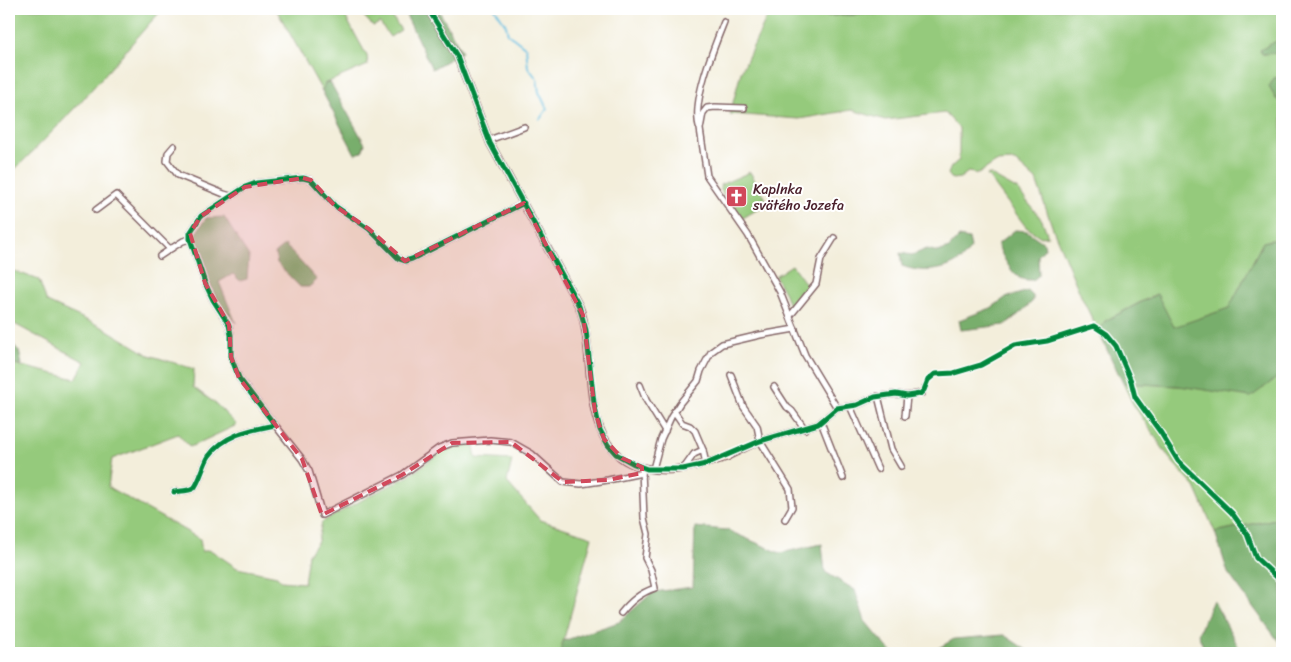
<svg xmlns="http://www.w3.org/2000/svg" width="1291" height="662" viewBox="0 0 1291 662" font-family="Sriracha,sans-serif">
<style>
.green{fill:#95ca7c;stroke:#707454}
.forest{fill:#78ae6c;stroke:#61664c}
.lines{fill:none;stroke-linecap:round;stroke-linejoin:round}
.stream{stroke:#62bee0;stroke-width:2}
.street-casing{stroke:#856769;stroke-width:8}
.secondary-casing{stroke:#856769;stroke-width:9}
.street{stroke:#fff;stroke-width:5}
.secondary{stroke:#fde4d1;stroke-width:7}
.cycleway-casing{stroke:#fff;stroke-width:8}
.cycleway{stroke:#00873e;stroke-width:5}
.marked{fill:#d1495b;fill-opacity:0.2;stroke:#d1495b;stroke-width:4;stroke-dasharray:10 6;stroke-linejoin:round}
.labels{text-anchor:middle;stroke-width:4;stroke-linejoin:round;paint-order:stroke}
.poi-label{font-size:14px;fill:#4a1f2b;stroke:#fff;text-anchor:start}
</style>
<rect width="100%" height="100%" fill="#fff"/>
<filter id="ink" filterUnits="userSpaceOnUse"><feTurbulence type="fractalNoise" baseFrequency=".02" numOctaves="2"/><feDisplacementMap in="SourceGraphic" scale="10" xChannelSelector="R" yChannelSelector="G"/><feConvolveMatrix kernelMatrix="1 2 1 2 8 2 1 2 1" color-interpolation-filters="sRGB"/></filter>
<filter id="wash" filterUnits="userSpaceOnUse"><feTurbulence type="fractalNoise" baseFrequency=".0096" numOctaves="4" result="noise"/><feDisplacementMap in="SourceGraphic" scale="20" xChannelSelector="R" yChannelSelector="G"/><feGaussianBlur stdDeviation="1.12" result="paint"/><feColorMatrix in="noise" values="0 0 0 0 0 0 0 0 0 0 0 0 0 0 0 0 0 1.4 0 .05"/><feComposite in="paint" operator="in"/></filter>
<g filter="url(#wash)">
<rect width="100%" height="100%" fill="#f3eedb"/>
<g class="green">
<path d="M9,9H166L161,11C142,31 125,52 107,72C76,108 43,142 9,175Z"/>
<path d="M276,9H387L401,30L390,37L380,23L373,26L358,10L344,14L367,56L368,65L326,83L322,91Z"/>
<path d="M903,9H1282V38L1261,51L1263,54L1282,53V77L1274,78L1276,99L1282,102V238L1263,242L1229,308L1174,328L1156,294L1105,321L1099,333L1081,296L1053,229L1036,180L1015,161L996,162L978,174L968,172L960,178L952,179L948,174L951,167L959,160V128L945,113L885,120L852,110L799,119L730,114L741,72L770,11L828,16L900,13Z"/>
<path d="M750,172L768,203L743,218H739L721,190L720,185Z"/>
<path d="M989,174L1018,190L1042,220L1048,236L1041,237L1026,227L987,175Z"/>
<path d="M792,265L808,287L794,307L790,309L785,294L775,276Z"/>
<path d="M9,269L39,280L47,302L104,328L149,355L194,369L193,387L216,404L237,425L190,447L178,434L112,459L108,487L200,539L202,552L207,550L212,551L237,568L277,576L281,581L304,583L308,554L318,541L322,522L373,494L409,476L442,451L461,444L474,446L476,458L512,460L507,482L540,520L592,537L560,653H9V363L76,379L85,362L9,321Z"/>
<path d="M1282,374V520L1280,518L1215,532L1195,487L1170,459L1133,404L1123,383L1179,386Z"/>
</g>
<g class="forest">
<path d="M403,9H438L462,52L432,69Z"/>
<path d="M764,9H903L900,13L828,16L770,11Z"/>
<path d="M1282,38V53L1262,54L1260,50Z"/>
<path d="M1282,77V102L1276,99L1269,87L1274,78Z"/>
<path d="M330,82L365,144L362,152L355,154L322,91L325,83Z"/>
<path d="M224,217L249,256L247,279L240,281L233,274L219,282L236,323L219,303L205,274L195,235L206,218Z"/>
<path d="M1015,230L1027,231L1044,243L1045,248L1038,256L1039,275L1033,280C1027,280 1021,280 1017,276C1010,270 1000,253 998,244Z"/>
<path d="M959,237L969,239L971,248C968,252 964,258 960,260C944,272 920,273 902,266L900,253L912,255L927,249L938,252L949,248Z"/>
<path d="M1282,238V374L1251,397L1179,386L1123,383L1099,333L1105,321L1157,294L1174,327L1229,308L1263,242Z"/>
<path d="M285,245L317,280L309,287H300L277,263L275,253Z"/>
<path d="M1028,291L1033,296V301L1019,314L1005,325L961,330L959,320L991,308L1005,298Z"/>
<path d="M9,340L19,351L22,365L9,363Z"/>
<path d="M1280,518L1282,520V646L1228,573L1215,532Z"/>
<path d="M695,527L727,530L780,553L822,544L825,572L855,590L865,621L892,653H560L563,641L619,622L653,592L693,587Z"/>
<path d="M1213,600L1239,648L1244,653H1206L1198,634Z"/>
<path d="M1004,635L1031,653H930L954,639Z"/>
</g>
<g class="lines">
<path class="stream" d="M495,9L506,25L508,34L526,48L528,67L537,79L539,92L547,109L540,119"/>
</g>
</g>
<g filter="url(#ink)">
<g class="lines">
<defs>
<g id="street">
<path d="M744,108L715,107L707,108L703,113L700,129L707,176L748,235L780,292L805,355L837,408"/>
<path d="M699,126C692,100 714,47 724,22"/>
<path d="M489,140L524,127"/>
<path d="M174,146L168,153L167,161L178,175L224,194L231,196"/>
<path d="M96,210L116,195L169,248H172L183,241L190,239"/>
<path d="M160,256L172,248"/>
<path d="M790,316L816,284L821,259L834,238"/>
<path d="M731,375L743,406L757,426L760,441L790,489L792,507L785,519"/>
<path d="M640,385L646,400L665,431"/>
<path d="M774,387L787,407L792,411L805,429"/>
<path d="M878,396L891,449L901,466"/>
<path d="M850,406L878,469"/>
<path d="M674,411L682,423L690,426L695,431L703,450"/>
<path d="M905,416L907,396"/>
<path d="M821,422L843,478"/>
<path d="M275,425L302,459L309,471L322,515L402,475L439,448L452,443L464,442L490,440L511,442L532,454L563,482L581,484L608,480L642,473"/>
<path d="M727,457L760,441L818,424L837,408L857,405L875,397L896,394L907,396L922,393L925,387"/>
<path d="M684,468L694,454L703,450L706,464"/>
<path d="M653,469L661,439L671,417L680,403L698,381L701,371L711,352L722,344L760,335L795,329"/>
<path d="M174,492C180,491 189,491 194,488C199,484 204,463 209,456C225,434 250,430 275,425L239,378L231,357V335L229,325L213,300L205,283L190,239V233L201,216L245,187L256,183L303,178L311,180L335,206L369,229L399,259L405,261L412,259L524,203"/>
<path d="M621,613C631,601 640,593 655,588L651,570L645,558L648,534L644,518L642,470"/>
</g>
<path id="secondary" d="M428,9L457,56L490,143L579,306C598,353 577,437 630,463C660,477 697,467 727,457"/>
</defs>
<use href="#street" class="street-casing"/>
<use href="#secondary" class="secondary-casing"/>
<use href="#street" class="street"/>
<use href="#secondary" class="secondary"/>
<defs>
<g id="cycleway">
<path d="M428,9L457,56L490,143L579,306L586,330L594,403L600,430L608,445L616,454L634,464L647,469H683L706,464L760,441L818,424L837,408L857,405L875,397L896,394L907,396L920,394L924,390L928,380L935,374L954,373L981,365L1015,346L1047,341L1094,326L1106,334L1116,346L1131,381L1135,397L1161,433L1178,461L1232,513L1247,534L1256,558L1282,582"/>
<path d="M174,492C180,491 189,491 194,488C199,484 204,463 209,456C225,434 250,430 275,425L239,378L231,357V335L229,325L213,300L205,283L190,239V233L201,216L245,187L256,183L303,178L311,180L335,206L369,229L399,259L405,261L412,259L524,203"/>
</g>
</defs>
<use href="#cycleway" class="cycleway-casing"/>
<use href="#cycleway" class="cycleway"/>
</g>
</g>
<path class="marked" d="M303,178L311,180L335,206L369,229L405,261L524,203L583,315L595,412L604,439L622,458L642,467V473L608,480L563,482L511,442L452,443L402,475L322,515L302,459L239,378L231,357L229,325L205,283L190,233L201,216L245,187Z"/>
<defs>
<symbol id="church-square" viewBox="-11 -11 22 22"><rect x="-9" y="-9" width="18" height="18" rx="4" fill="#d1495b" stroke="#fff"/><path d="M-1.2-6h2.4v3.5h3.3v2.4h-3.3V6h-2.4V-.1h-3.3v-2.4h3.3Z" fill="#fff"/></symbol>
</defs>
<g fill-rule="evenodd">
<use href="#church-square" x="724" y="184" width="25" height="25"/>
</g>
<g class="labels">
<g class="poi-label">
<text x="753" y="194">Kaplnka<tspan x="753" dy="16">svätého Jozefa</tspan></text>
</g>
</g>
<rect width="1291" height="662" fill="none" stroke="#fff" stroke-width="30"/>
</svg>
